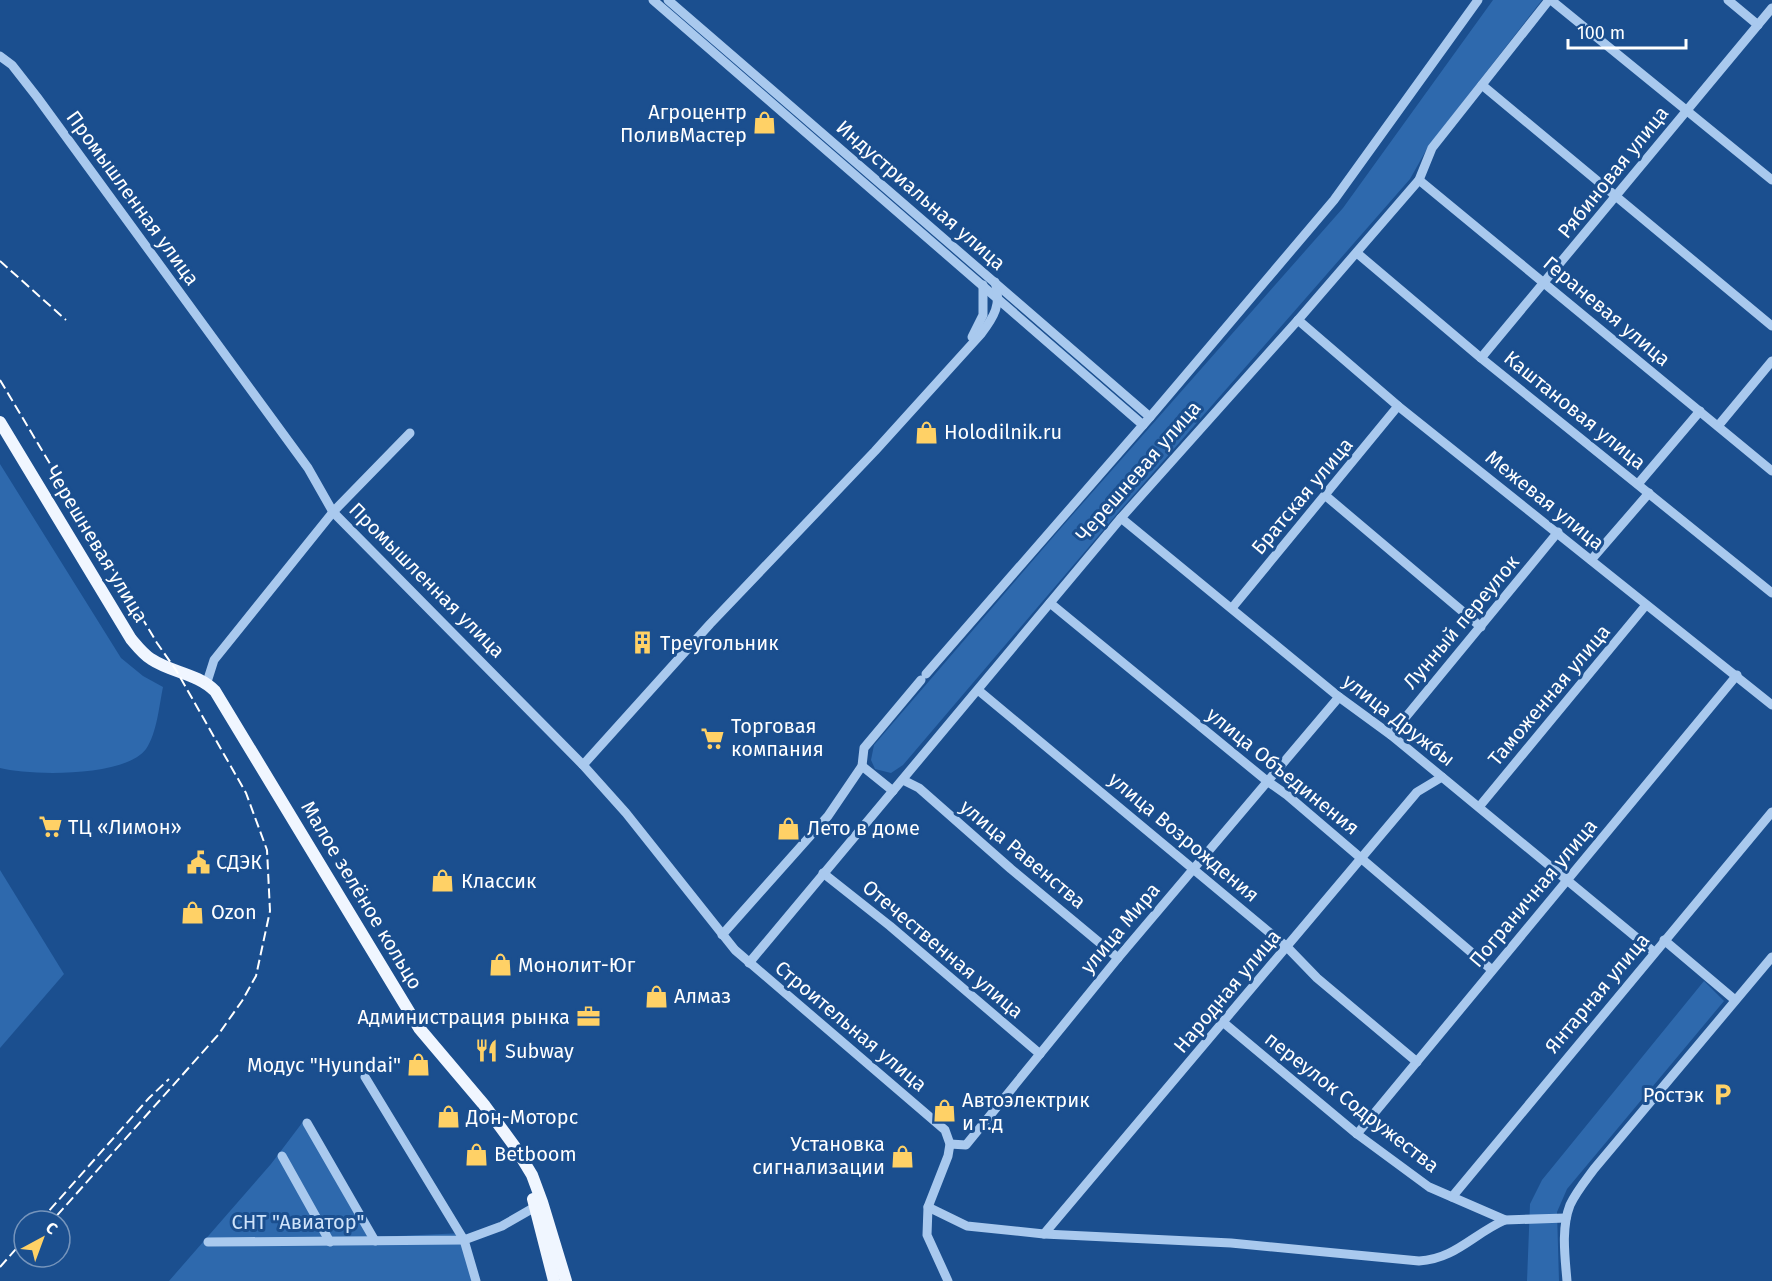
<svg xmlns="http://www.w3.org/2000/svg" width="1772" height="1281" viewBox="0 0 1772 1281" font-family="'Fira Sans',sans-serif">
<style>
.green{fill:#2e69ad}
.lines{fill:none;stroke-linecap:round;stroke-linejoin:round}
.minor{stroke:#a9c9ee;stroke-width:9}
.major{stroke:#f0f6ff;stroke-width:12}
.rail{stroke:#fff;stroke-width:2;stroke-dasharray:10 4.5;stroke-linecap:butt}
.labels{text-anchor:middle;stroke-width:6;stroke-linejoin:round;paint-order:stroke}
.poi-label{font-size:20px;fill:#fff;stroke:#1b4f8f;text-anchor:start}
.street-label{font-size:20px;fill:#fff;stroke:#1b4f8f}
.park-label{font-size:20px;fill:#cfe3fa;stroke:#1b4f8f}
</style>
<rect width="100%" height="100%" fill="#1b4f8f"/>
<g class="green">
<path d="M1493,0H1542L1428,147L1410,179L1117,514L903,765L891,773L875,769L871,760L874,745L1060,529L1343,208Z"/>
<path d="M0,464L121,658L143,676L163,687C159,706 157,733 146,749C126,777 31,776 0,768Z"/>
<path d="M0,870L64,974L0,1048Z"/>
<path d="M1704,981L1724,1001L1567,1189L1557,1212L1559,1281H1527L1530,1204L1542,1180Z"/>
<path d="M305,1119L374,1237L464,1233L479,1281H169L271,1164Z"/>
</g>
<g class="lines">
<g class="minor">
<path d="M653,0L1143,425"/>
<path d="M668,0L1150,417"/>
<path d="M1551,0L1772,180"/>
<path d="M1728,0L1758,25"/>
<path d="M0,56L12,65L37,97L308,468L333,512L583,765L626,813L735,950L945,1130L950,1144L948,1156L928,1207L927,1235L948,1281"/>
<path d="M1482,85L1772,326"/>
<path d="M1419,180L1772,471"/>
<path d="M1357,253L1481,358L1772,593"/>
<path d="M1298,320L1398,406L1772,705"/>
<path d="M972,337L983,315V285"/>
<path d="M1481,358L1772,8"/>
<path d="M1718,426L1772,361"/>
<path d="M1638,484L1700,411"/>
<path d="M1326,496L1481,627"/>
<path d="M1121,518L1339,697L1391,735L1442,777L1654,952"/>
<path d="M1591,560L1649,493"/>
<path d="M1050,603L1267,781L1287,795L1492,970"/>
<path d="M1232,608L1398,406"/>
<path d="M926,674L1150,417L1334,200L1478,0"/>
<path d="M207,682L214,660L333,512L410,433"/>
<path d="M978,690L1287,947L1317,978L1417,1062"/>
<path d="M1391,735L1558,532"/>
<path d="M583,765L710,624L875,451L981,334C994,317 1002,304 995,282"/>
<path d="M862,766L893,791"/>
<path d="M903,780L919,788L1011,869L1118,958"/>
<path d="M1479,807L1646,605"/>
<path d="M823,873L890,926L1040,1054"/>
<path d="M722,935L828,816L862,766L864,748L921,680"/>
<path d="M1664,940L1735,1000"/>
<path d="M749,963L1121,518L1298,320L1419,180L1432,148L1549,0"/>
<path d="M1224,1023L1357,1134L1429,1187L1505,1220L1566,1218"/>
<path d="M365,1077L464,1240L476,1281"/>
<path d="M307,1123L375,1241"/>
<path d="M1357,1134L1737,675"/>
<path d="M950,1144L966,1145L1118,958L1339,697"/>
<path d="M282,1156L330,1242"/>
<path d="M1452,1197L1772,812"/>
<path d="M928,1207L967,1226L1044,1234L1231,1243L1419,1261C1455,1259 1473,1234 1505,1220"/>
<path d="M1044,1234L1417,792L1442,777"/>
<path d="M208,1242L464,1240L502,1226L535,1207"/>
<path d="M1567,1281C1565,1257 1561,1228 1570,1205C1576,1192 1586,1180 1594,1169L1772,957"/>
</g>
<g class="major">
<path d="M0,422L131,639C137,646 143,654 151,659C172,673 197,673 215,691L419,1028L485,1106L515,1147L532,1175L542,1202L566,1281"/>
<path d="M533,1199L554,1281"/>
</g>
<g class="rail">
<path d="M0,261L66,320"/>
<path d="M0,380L157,643L176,670L246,793L267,850L270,911L256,976L242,1001L218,1035L52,1221"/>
<path d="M40,1221L149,1098L169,1079"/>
<path d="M0,1267L24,1240"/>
</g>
</g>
<defs>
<symbol id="shop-bare" viewBox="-9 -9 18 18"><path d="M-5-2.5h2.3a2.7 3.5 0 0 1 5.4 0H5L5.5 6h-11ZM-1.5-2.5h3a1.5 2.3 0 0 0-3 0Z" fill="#ffd166" stroke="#1b4f8f" stroke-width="2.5" paint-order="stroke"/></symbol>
<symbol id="building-bare" viewBox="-9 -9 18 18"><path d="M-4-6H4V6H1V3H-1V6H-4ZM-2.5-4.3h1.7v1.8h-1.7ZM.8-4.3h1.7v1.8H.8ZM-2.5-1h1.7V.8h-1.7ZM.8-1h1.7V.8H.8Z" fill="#ffd166" stroke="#1b4f8f" stroke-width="2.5" paint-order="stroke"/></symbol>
<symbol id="supermarket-bare" viewBox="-9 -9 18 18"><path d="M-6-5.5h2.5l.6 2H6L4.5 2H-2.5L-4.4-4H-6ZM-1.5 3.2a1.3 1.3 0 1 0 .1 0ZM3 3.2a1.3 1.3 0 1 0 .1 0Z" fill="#ffd166" stroke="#1b4f8f" stroke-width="2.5" paint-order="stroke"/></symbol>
<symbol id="civic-bare" viewBox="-9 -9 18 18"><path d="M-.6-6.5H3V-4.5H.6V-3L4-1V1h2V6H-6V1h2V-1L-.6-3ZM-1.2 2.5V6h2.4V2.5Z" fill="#ffd166" stroke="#1b4f8f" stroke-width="2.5" paint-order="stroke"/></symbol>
<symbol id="office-bare" viewBox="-9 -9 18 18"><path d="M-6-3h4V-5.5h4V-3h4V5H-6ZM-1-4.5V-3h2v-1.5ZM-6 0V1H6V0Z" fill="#ffd166" stroke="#1b4f8f" stroke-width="2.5" paint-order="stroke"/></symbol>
<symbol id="restaurant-bare" viewBox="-9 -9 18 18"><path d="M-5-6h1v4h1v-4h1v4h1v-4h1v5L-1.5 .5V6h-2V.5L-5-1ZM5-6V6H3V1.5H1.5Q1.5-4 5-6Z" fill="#ffd166" stroke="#1b4f8f" stroke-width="2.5" paint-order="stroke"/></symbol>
<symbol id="parking-bare" viewBox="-9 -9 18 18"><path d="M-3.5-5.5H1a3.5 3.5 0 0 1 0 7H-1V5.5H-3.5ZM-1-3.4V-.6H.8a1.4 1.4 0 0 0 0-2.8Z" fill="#ffd166" stroke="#1b4f8f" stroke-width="2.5" paint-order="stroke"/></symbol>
</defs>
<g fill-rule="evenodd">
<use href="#shop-bare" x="748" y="106" width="33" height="33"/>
<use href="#shop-bare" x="910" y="416" width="33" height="33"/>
<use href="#building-bare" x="626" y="626" width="33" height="33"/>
<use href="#supermarket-bare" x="696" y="722" width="33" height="33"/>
<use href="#supermarket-bare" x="34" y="810" width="33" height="33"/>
<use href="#shop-bare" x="772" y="812" width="33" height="33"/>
<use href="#civic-bare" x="182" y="846" width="33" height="33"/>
<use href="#shop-bare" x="426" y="864" width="33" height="33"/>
<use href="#shop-bare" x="176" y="896" width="33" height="33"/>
<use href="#shop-bare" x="484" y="948" width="33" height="33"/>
<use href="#shop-bare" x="640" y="980" width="33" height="33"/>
<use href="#office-bare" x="572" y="1000" width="33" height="33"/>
<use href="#restaurant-bare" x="470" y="1034" width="33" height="33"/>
<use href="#shop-bare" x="402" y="1048" width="33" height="33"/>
<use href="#parking-bare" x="1706" y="1078" width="33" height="33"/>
<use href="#shop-bare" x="928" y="1094" width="33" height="33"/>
<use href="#shop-bare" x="432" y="1100" width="33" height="33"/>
<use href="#shop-bare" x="460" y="1138" width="33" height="33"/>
<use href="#shop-bare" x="886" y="1140" width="33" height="33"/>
</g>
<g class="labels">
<g class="poi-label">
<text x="747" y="119" text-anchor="end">Агроцентр<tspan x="747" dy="23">ПоливМастер</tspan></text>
<text x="944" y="439">Holodilnik.ru</text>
<text x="660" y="650">Треугольник</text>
<text x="731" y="733">Торговая<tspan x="731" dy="23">компания</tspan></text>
<text x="68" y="834">ТЦ «Лимон»</text>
<text x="807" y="835">Лето в доме</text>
<text x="216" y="869">СДЭК</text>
<text x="461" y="888">Классик</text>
<text x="211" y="919">Ozon</text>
<text x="518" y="972">Монолит-Юг</text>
<text x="674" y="1003">Алмаз</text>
<text x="570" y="1024" text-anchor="end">Администрация рынка</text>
<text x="505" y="1058">Subway</text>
<text x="401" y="1072" text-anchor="end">Модус "Hyundai"</text>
<text x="1704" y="1102" text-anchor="end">Ростэк</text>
<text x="962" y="1107">Автоэлектрик<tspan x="962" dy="23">и т.д</tspan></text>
<text x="466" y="1124">Дон-Моторс</text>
<text x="885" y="1151" text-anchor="end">Установка<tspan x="885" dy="23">сигнализации</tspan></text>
<text x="494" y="1161">Betboom</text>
</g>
<g class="street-label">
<text transform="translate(1613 172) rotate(-51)" y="7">Рябиновая улица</text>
<text transform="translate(921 195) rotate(41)" y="7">Индустриальная улица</text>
<text transform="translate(133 198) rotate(54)" y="7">Промышленная улица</text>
<text transform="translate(1607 311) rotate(40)" y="7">Гераневая улица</text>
<text transform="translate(1575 410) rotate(39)" y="7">Каштановая улица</text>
<text transform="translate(1138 471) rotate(-49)" y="7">Черешневая улица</text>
<text transform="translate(1302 496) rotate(-50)" y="7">Братская улица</text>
<text transform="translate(1545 500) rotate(39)" y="7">Межевая улица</text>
<text transform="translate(97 544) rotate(59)" y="7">Черешневая улица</text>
<text transform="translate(427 580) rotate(45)" y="7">Промышленная улица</text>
<text transform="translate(1461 622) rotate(-50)" y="7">Лунный переулок</text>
<text transform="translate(1549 695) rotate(-50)" y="7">Таможенная улица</text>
<text transform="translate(1399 720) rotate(38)" y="7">улица Дружбы</text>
<text transform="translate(1283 771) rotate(39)" y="7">улица Объединения</text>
<text transform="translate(1184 837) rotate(40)" y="7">улица Возрождения</text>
<text transform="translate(1023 854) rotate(40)" y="7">улица Равенства</text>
<text transform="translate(1533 893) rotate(-50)" y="7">Пограничная улица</text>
<text transform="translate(362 895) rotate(59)" y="7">Малое зелёное кольцо</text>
<text transform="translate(1120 928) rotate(-50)" y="7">улица Мира</text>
<text transform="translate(943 949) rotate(40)" y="7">Отечественная улица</text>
<text transform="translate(1227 991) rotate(-50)" y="7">Народная улица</text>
<text transform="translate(1597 993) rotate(-50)" y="7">Янтарная улица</text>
<text transform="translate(851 1026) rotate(40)" y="7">Строительная улица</text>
<text transform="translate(1352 1102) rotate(38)" y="7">переулок Содружества</text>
</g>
<g class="park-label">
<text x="298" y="1229">СНТ "Авиатор"</text>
</g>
</g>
<g transform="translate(42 1239) rotate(41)"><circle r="28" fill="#1b4f8f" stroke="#7695bc" stroke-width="1.5"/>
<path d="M0-4.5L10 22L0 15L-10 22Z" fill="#ffd166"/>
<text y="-9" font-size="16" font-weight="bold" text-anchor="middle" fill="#ffffff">С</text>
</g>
<path d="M1568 39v9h118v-9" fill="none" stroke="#ffffff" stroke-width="3"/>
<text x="1577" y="39" font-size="18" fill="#ffffff" stroke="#1b4f8f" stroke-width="4.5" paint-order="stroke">100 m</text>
</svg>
